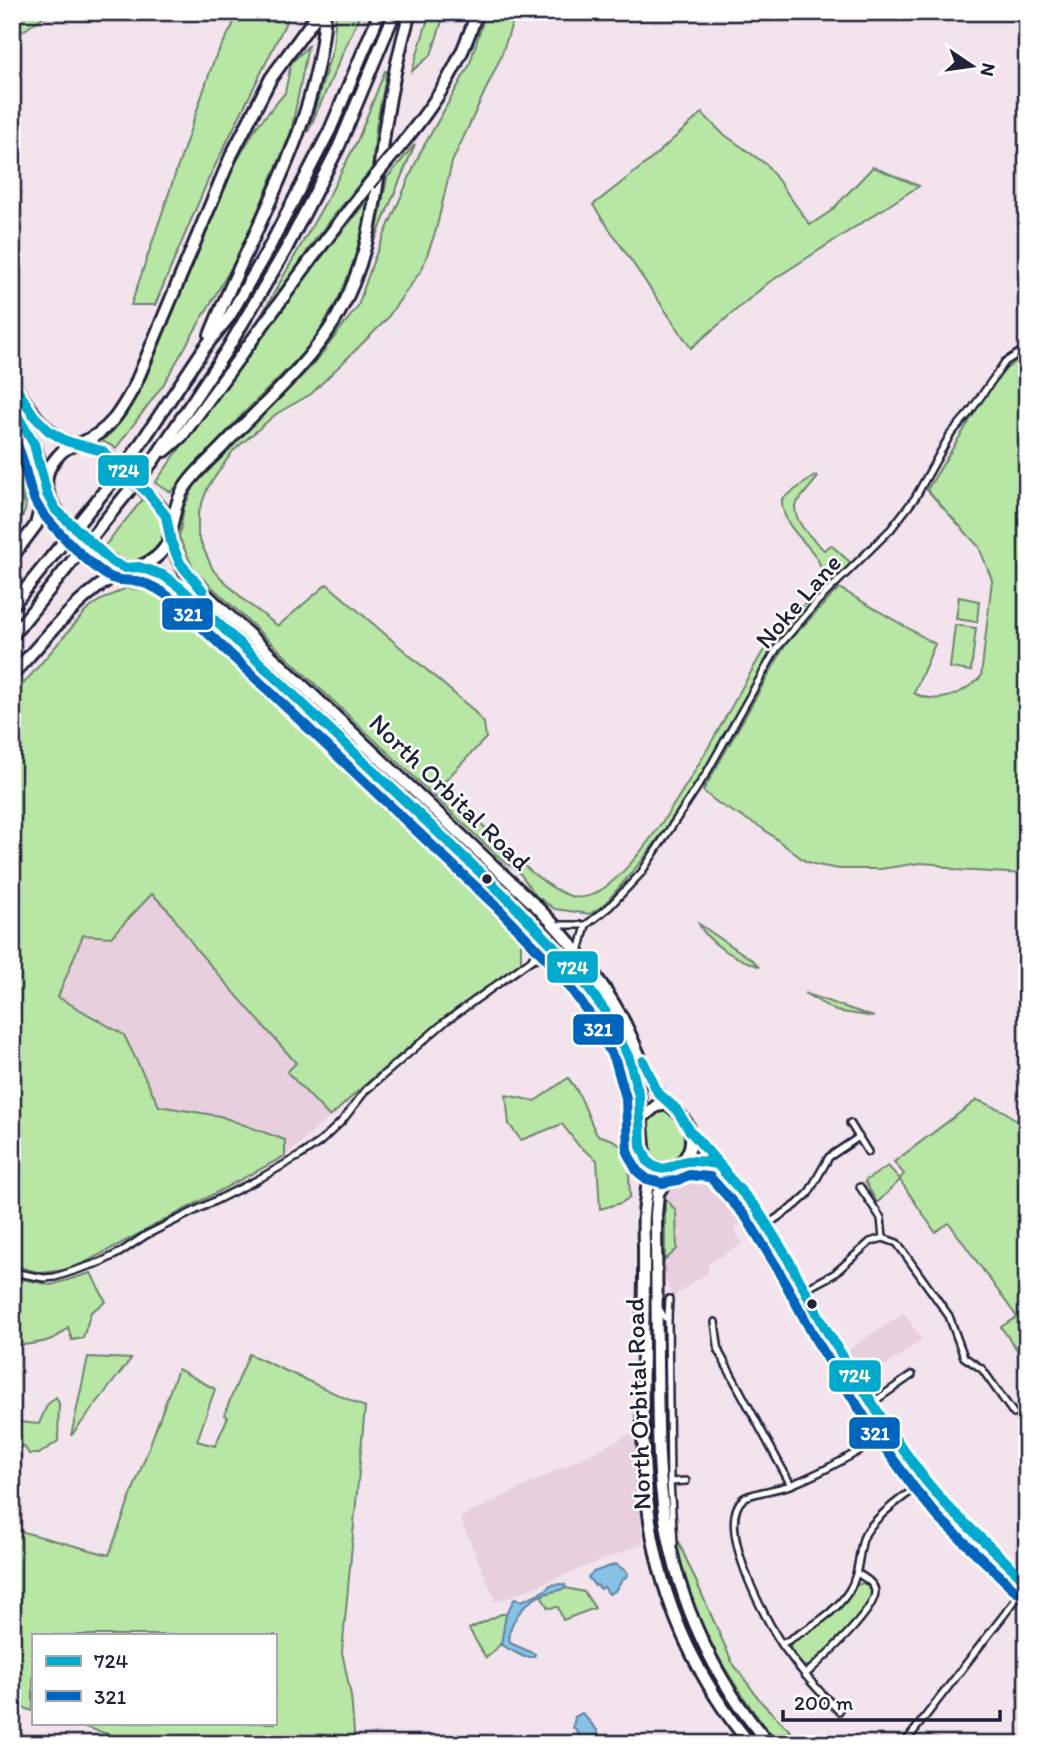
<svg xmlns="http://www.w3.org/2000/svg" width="1039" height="1756" viewBox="0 0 1039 1756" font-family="Itim,sans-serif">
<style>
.built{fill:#e8cfde}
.green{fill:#b8e7a5;stroke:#6d8470;stroke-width:2}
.water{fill:#85c2e5;stroke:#5d82a1;stroke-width:2}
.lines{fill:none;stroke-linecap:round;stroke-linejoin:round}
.stream{stroke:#5d82a1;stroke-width:2}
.street-casing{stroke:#22223b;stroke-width:10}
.secondary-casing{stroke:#22223b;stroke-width:13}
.highway-casing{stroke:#22223b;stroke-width:16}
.street{stroke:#fff;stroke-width:5}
.secondary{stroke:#fff;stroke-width:8}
.highway{stroke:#fff;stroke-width:10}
.highway-bridge-casing{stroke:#22223b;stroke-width:16;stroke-linecap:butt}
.highway-bridge{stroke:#fff;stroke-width:10}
.bus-1-casing{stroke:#fff;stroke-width:16}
.bus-2-casing{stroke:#fff;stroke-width:16}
.bus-1{stroke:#00a9ce;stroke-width:10}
.bus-2{stroke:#0065bd;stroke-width:10}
.bus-dot{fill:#22223b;stroke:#fff;stroke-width:2.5}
.labels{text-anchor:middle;stroke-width:5;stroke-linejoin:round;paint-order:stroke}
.street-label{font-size:26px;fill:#22223b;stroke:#fff}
.line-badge{stroke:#fff;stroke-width:2.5}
.badge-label{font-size:19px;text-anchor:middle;font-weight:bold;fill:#fff}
</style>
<rect width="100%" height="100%" fill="#f2e3ec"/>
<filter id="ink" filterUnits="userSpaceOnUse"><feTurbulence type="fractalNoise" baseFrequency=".0143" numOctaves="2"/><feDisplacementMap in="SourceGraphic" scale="14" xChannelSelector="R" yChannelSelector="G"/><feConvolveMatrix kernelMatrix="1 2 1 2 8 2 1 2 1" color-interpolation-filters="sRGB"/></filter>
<g filter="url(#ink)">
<g class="built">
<path d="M151,894L169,911L188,938L296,1064L287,1073L330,1117L285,1156L284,1140L220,1116L159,1106L124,1039L58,996L82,934L111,937Z"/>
<path d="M700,1166L749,1218L734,1229L742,1244L709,1263L708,1273L672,1297L664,1273L662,1255L663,1200L674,1180Z"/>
<path d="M904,1313L922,1340L865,1380L847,1351Z"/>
<path d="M633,1433L643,1544L496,1602L460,1518Z"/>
</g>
<g class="green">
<path d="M12,12H50L12,39Z"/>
<path d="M237,12H291L208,180L155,305H131L214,60L232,27Z"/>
<path d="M336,12H361L308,132L333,48Z"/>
<path d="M430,12H445L431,55L412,71Z"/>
<path d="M486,12H516L500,59L452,162L436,230L422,269L385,321L311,394L276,414L233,451L208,487L198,514V536L213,570L245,601L278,626L327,584L472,709L484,723L486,738L443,783C471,812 537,890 575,897C635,908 737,688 769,642C782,624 818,597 821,576C825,549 781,535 782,499L816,475L818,477L795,505C794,524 812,538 824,550L831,545L851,563L777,644L694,790L640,863L604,905L590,914L555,909L536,896L519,872L503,861L194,570L179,537L184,507L195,485L246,430L313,365L358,306L374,259L420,153L469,66Z"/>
<path d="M308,46L291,132L241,251L163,385L116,448L102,441C123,425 134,401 146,378L234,166L257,126L285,93L291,63Z"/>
<path d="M385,71L387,72L376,127L372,168L316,238L264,316L262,314L330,194L358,139Z"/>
<path d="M702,113L722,133L767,165L810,225L831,211L873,167L919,186L768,283L691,348L593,205L649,161Z"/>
<path d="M415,144L375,240L387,178Z"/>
<path d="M373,195L353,275L310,346L241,416L171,492L155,483L295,287Z"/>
<path d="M1027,353V874L956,870L935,864L920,863L880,869H839L817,865L805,861L762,828L719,804L703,791L786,644L839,588L935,644L914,693C938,706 962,694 981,677L992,580L979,547L927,490L991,386L1006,369Z"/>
<path d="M12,443L30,469L25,511L12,536Z"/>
<path d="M143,499C148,503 155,508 158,514C171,537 153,567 126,562C117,561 109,554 102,549Z"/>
<path d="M126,588L162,592L171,597L309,724L521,929V963C453,1009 390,1060 330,1117L287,1072L296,1063L197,950L169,911L152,894L111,937L83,935L58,997L124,1035L159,1106L220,1116L285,1140V1156L73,1269L41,1273L12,1265V697L85,612L99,601Z"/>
<path d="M959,597L979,601L977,622L956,619Z"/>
<path d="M955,625L976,628L971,671L950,668Z"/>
<path d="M699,924L755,962L758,966C737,959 709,945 699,924Z"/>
<path d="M804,993L874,1017L836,1011Z"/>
<path d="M568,1078C582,1094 587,1116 597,1135L613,1140L628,1152L630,1197L621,1203L600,1209L597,1160L579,1146L562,1124L521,1140L509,1124L506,1095L535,1101Z"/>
<path d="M977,1100L1004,1111L1027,1129V1364L1001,1327L1017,1317L949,1223L935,1232L900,1180L877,1203L865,1181L888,1166L900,1179L904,1174L894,1162Z"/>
<path d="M666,1109C682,1117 689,1141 680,1157L667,1164L655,1161C644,1149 645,1132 650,1117L660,1110Z"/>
<path d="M665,1198L676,1211L677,1249L665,1260Z"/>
<path d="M91,1273L106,1302L91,1312L83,1338L72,1340L68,1327C55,1343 36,1343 16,1346L12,1336V1277L51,1285Z"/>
<path d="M249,1354L365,1407L342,1652L351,1696L355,1744H140L72,1723H275V1635H33V1711L12,1704V1529L109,1555L178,1369L215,1389L197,1441L215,1446L228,1417L224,1415Z"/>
<path d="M88,1357L131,1359L71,1436Z"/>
<path d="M56,1397L59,1403L58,1441L39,1454H29L24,1446L12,1453V1415L19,1422L39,1424L47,1405Z"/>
<path d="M675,1534L732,1662L762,1703L803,1744H779C731,1687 684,1609 675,1534Z"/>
<path d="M864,1583L872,1590C867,1617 831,1647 811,1666H802L790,1650L791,1643L835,1612L856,1585Z"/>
<path d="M566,1588L584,1592L595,1608L563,1620L558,1607L548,1608L541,1595Z"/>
<path d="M501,1614H506C509,1636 502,1645 486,1658L469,1629Z"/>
</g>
<g class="water">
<path d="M616,1564L628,1573L625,1579H623L615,1591L609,1594L604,1587L601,1589L597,1585L595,1586L588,1577L593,1572Z"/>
<path d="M559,1584L565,1585L566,1588C558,1591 547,1592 539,1596C523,1604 506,1625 510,1643L535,1654L534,1657H524L501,1645L506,1614L515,1598L522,1601L546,1590L550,1585Z"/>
<path d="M582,1713L597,1730L601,1744H587L573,1727L575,1717Z"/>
</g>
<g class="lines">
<path class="stream" d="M12,448L26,470L23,503L12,526"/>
<defs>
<g id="street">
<path d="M555,925H586L609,907L641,873L706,774L777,648L817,602L891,529L915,498L950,435L970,412L1005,362L1027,348"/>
<path d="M579,952L586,925"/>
<path d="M531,960L538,948L539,933"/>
<path d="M850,1123L868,1152"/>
<path d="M860,1187L881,1218L883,1238"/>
<path d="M768,1224L796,1205L808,1194L829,1157L859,1137"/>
<path d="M12,1272L44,1278L55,1277L101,1262L119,1253L146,1235L257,1180L301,1155L320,1142L342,1121L366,1090L446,1021L531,960L541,956L560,958"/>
<path d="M804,1290L834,1274L870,1242L883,1238L897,1243L949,1316L964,1357L982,1369L1014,1414"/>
<path d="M660,1310L665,1318H668L670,1482L674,1543"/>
<path d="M668,1318L669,1299"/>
<path d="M715,1322L719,1352L791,1485"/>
<path d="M872,1403L912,1375"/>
<path d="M1026,1435H1027"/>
<path d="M879,1440L915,1488"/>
<path d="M670,1482L686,1481"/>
<path d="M782,1644C806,1630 834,1615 849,1591C859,1575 858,1557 863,1539C870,1519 908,1493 926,1481"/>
<path d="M805,1675C820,1661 875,1612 875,1592C875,1583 863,1577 857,1573"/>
<path d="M839,1711C818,1691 800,1670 783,1646C766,1621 713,1523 744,1498C751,1493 780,1489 790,1485C825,1472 858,1451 891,1433"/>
<path d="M904,1744L1027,1585"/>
<path d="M1021,1744L1027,1739"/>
</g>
<g id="secondary">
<path d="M690,1131L757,1209L788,1259L828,1333L891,1433L926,1481L949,1508L1027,1582"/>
<path d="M685,1161L717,1164"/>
</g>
<g id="highway">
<path d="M402,144C437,101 460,66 477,12"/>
<path d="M210,335C252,229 318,129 325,12"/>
<path d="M12,382C29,407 44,436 76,444"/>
<path d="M12,407L34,444L45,480"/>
<path d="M81,443C110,431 121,411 135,385L231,156L271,78L319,12"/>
<path d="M165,451L182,436L312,258L369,184"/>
<path d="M67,522C49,503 36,480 57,457C63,449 71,445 81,443L103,452L113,461"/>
<path d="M171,528C174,516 176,503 182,492C192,474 210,460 224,445C263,404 308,366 337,317C371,258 376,193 385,127C391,88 399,50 410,12"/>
<path d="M100,553L119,566L133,569"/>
<path d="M12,557L36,525L45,488"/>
<path d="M139,567L163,575L182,589L539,931L592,993L625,1046L639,1090L645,1158C665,1185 700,1157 689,1128C682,1112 667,1106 658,1092C643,1069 634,1040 621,1016C598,975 569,939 536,906L189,578L178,560L170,538"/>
<path d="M12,606L131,458L205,347L229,317L270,246L330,130L380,12"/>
<path d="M12,636L153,461L228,348L285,251L339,146L395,12"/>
<path d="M12,675C42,643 71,604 108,580C128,568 155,567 167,544C178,523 161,507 147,493"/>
<path d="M642,1118L656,1106L669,1104"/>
<path d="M648,1162C650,1181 645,1196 644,1215C643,1225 644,1236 644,1247C645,1341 636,1446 653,1539C667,1614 702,1686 750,1744"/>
<path d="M675,1168L658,1193L656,1215C656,1264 657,1314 657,1364C658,1416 657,1468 665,1519C678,1602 714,1680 769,1744"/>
</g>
</defs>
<use href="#street" class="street-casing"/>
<use href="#secondary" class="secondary-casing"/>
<use href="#highway" class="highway-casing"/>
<use href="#street" class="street"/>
<use href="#secondary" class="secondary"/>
<use href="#highway" class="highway"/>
<defs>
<g id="highway-bridge">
<path d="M369,184L402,144"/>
<path d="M113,461L147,493"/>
<path d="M67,522L100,553"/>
</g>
</defs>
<use href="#highway-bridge" class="highway-bridge-casing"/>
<use href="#highway-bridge" class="highway-bridge"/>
<defs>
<g id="bus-1">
<path d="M12,382L34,416L49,431L66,441L102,451L147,492L166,516L171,542L180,563L203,591"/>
<path d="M12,407L34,444L47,494L56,510L112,562L125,568L139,567L163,575L182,589L505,896L569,962L605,1011L629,1058L639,1096L641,1146L648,1162C665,1176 671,1164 687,1161C696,1160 708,1163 717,1164L757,1209L788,1259L828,1333L891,1433L926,1481L949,1508L1027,1582"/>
<path d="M643,1061L658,1093L676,1109L690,1131L725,1171"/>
</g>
<path id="bus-2" d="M12,435C25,456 25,479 35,501C43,519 87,562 105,574C118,583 127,579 140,582C153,585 163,592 173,600L496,906L558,971L593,1019L616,1063L626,1098L628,1154L637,1171L647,1179L662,1183L678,1180L689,1175L710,1177L746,1217L776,1266L816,1340L879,1440L915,1489L939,1518L1017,1592"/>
</defs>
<use href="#bus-1" class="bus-1-casing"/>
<use href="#bus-2" class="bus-2-casing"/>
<use href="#bus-1" class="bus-1"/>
<use href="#bus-2" class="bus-2"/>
</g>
</g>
<g class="bus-dot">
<circle cx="487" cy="879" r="6"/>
<circle cx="812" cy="1304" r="6"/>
</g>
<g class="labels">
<g class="street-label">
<text transform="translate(798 601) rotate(-49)" y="9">Noke Lane</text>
<text transform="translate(450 792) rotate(44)" y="9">North Orbital Road</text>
<text transform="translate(638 1404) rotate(-92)" y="9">North Orbital Road</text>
</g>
</g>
<g class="line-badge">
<rect x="97" y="454" width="53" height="33" rx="7" fill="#00a9ce"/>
<rect x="161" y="597" width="53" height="34" rx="7" fill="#0065bd"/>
<rect x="546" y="950" width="53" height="34" rx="7" fill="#00a9ce"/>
<rect x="572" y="1013" width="53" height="33" rx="7" fill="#0065bd"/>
<rect x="828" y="1359" width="54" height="34" rx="7" fill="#00a9ce"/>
<rect x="848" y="1416" width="53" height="34" rx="7" fill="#0065bd"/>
</g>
<g class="badge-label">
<text x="124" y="477">724</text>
<text x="188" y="621">321</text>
<text x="573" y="974">724</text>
<text x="598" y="1036">321</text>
<text x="855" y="1382">724</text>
<text x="875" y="1440">321</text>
</g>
<rect width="1039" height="1756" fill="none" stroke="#fff" stroke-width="42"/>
<rect x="21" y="21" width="997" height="1714" fill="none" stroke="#22223b" stroke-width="2.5" filter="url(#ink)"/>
<rect x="32" y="1634" width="245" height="91" fill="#ffffff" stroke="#a7a7b1" stroke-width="2"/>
<rect x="46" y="1656" width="35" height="10" fill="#00a9ce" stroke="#a7a7b1" stroke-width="2"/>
<text x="94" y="1668" font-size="21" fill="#22223b">724</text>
<rect x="46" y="1691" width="35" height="10" fill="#0065bd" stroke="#a7a7b1" stroke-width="2"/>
<text x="94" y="1704" font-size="21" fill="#22223b">321</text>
<g transform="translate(972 66) rotate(103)" stroke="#ffffff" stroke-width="5" paint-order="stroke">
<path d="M0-5L12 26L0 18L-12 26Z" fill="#22223b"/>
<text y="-10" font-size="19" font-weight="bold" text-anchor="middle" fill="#22223b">N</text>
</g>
<path d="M783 1710v10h217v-10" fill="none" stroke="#22223b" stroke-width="3.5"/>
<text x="794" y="1710" font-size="21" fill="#22223b" stroke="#ffffff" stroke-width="5" paint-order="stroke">200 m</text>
</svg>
